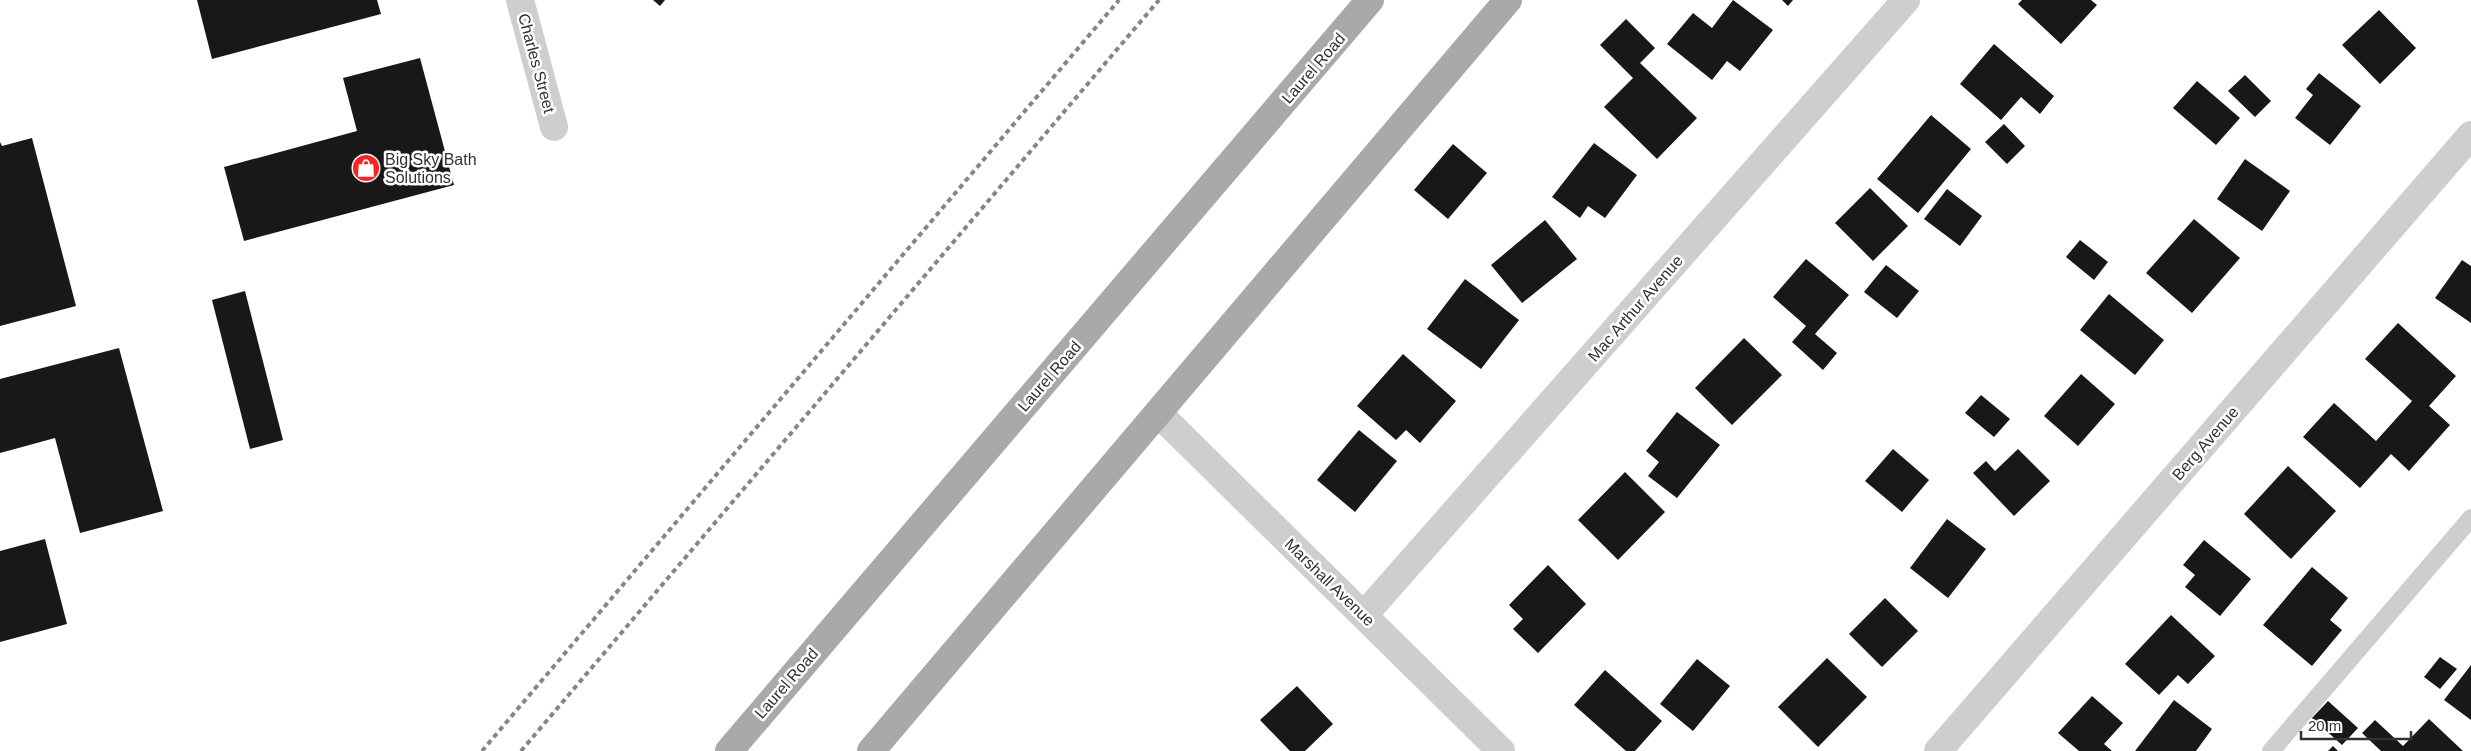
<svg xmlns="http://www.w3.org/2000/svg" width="2471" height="751" viewBox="0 0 2471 751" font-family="Arial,sans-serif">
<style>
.building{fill:#181818}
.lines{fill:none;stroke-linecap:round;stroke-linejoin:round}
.service{stroke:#cecece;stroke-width:18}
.minor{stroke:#cecece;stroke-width:28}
.primary{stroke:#a9a9a9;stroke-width:28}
.rail{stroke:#868686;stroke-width:4;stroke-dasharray:5 4;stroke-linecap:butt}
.labels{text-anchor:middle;stroke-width:5;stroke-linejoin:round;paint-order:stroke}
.street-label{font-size:16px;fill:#313131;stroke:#fff}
.poi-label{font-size:16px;fill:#313131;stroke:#fff;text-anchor:start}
</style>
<rect width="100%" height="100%" fill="#fff"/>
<g class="building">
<path d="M197,0H377L381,14L212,59Z"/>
<path d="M653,0H665L660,6Z"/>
<path d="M1733,0L1773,30L1740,71L1727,61L1712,80L1667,44L1693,13L1712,28Z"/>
<path d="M1782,0H1793L1788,6Z"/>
<path d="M2022,0H2091L2097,5L2061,44L2018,4Z"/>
<path d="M2379,10L2416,48L2380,84L2342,45Z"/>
<path d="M1626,19L1655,48L1640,63L1697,118L1657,159L1604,107L1633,78L1600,45Z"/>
<path d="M1994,44L2054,96L2040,114L2021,97L2001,120L1960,84Z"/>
<path d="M420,58L454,185L244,241L224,167L357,131L343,78Z"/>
<path d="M2319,73L2361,106L2330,145L2295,118L2313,95L2306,89Z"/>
<path d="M2245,75L2271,101L2255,117L2228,91Z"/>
<path d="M2197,81L2240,118L2216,145L2173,108Z"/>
<path d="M1931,115L1971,149L1918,213L1877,179Z"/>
<path d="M2004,124L2025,146L2007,164L1985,142Z"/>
<path d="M32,138L76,306L0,326V142L2,146Z"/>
<path d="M1594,143L1637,175L1605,218L1588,206L1580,218L1552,197Z"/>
<path d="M1453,144L1487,173L1448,219L1414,190Z"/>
<path d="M2245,159L2290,191L2262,231L2217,199Z"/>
<path d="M1870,188L1908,226L1873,261L1835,223Z"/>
<path d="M1947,189L1982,216L1960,246L1924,219Z"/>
<path d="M2194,219L2240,258L2192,313L2146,273Z"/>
<path d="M1545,220L1577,259L1522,303L1491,265Z"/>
<path d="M2080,240L2108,262L2094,280L2066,257Z"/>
<path d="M1806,259L1849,295L1815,334L1837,353L1823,370L1792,342L1806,326L1773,297Z"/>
<path d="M2462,260L2471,266V323L2435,298Z"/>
<path d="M1886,265L1919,291L1897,318L1864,292Z"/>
<path d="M1465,279L1519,320L1481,369L1427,329Z"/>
<path d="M245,291L283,440L250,449L212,300Z"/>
<path d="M2109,294L2164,340L2135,375L2080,330Z"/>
<path d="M2398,323L2456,376L2429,406L2450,425L2409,471L2391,454L2360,488L2303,437L2334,403L2376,441L2412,401L2365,359Z"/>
<path d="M1744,338L1782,375L1732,425L1695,388Z"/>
<path d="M119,348L163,511L80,533L55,438L0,453V379Z"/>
<path d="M1403,354L1456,401L1420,443L1406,430L1396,440L1357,406Z"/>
<path d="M2081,374L2115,404L2078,446L2044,416Z"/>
<path d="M1981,395L2010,419L1994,437L1965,413Z"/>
<path d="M1677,412L1720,445L1677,498L1648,476L1659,462L1646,451Z"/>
<path d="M1359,430L1397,461L1355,512L1317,480Z"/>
<path d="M1893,449L1929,480L1902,512L1865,481Z"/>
<path d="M2018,449L2050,481L2014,516L1973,473L1986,461L1995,471Z"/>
<path d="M2288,466L2336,511L2291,559L2244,514Z"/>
<path d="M1625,472L1665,512L1618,560L1578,520Z"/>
<path d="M1947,519L1986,549L1948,598L1910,568Z"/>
<path d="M45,539L67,624L0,642V551Z"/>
<path d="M2204,540L2251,579L2220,616L2185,587L2195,575L2183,565Z"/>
<path d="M1548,565L1586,604L1538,653L1513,629L1523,619L1509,605Z"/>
<path d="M2312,567L2348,598L2330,620L2342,630L2312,666L2263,625Z"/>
<path d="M1885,598L1918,631L1882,667L1849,634Z"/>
<path d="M2171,615L2215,656L2188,684L2178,675L2159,695L2125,664Z"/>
<path d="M2440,657L2457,669L2440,689L2424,677Z"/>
<path d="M1827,658L1867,697L1818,747L1778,707Z"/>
<path d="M1697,659L1730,686L1693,731L1660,704Z"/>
<path d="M2471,665V720L2444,700Z"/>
<path d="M1605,670L1662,721L1635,751H1626L1574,705Z"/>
<path d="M1297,686L1333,724L1305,751H1290L1260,720Z"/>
<path d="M2092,696L2123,723L2104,744L2112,751H2079L2058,733Z"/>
<path d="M2174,700L2212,729L2196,751H2135Z"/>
<path d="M2328,701L2358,728L2342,745L2312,718Z"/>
<path d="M2429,719L2463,751H2381L2362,733L2375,720L2403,746Z"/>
<path d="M2333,746L2338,751H2328Z"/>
</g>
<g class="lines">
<path class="service" d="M2271,751L2471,518"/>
<g class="minor">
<path d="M520,0L554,127"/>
<path d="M1158,413L1501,751"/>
<path d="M1364,615L1906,0"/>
<path d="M1938,751L2471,135"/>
</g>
<g class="primary">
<path d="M729,751L1370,0"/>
<path d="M871,751L1508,0"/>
</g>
<g class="rail">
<path d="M482,751L1119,0"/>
<path d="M521,751L1159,0"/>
</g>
</g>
<defs>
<symbol id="shop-disc" viewBox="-11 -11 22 22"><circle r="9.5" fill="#f62625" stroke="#fff"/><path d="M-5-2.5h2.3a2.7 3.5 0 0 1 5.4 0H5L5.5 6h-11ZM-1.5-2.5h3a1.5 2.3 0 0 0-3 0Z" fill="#fff"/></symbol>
</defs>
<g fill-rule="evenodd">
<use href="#shop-disc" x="350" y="152" width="32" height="32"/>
</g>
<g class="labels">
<g class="street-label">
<text transform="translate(537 63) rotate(75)" y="6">Charles Street</text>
<text transform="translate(1313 68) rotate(-49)" y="6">Laurel Road</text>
<text transform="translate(1635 308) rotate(-49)" y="6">Mac Arthur Avenue</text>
<text transform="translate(1049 376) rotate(-49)" y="6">Laurel Road</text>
<text transform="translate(2205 443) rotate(-49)" y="6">Berg Avenue</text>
<text transform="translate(1330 582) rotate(44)" y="6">Marshall Avenue</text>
<text transform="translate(786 683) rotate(-49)" y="6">Laurel Road</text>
</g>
<g class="poi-label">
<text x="385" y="165">Big Sky Bath<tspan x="385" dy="18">Solutions</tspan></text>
</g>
</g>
<path d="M2301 731v8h110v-8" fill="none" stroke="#313131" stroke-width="2.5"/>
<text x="2308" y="731" font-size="15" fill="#313131" stroke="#ffffff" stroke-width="4" paint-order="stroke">20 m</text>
</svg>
